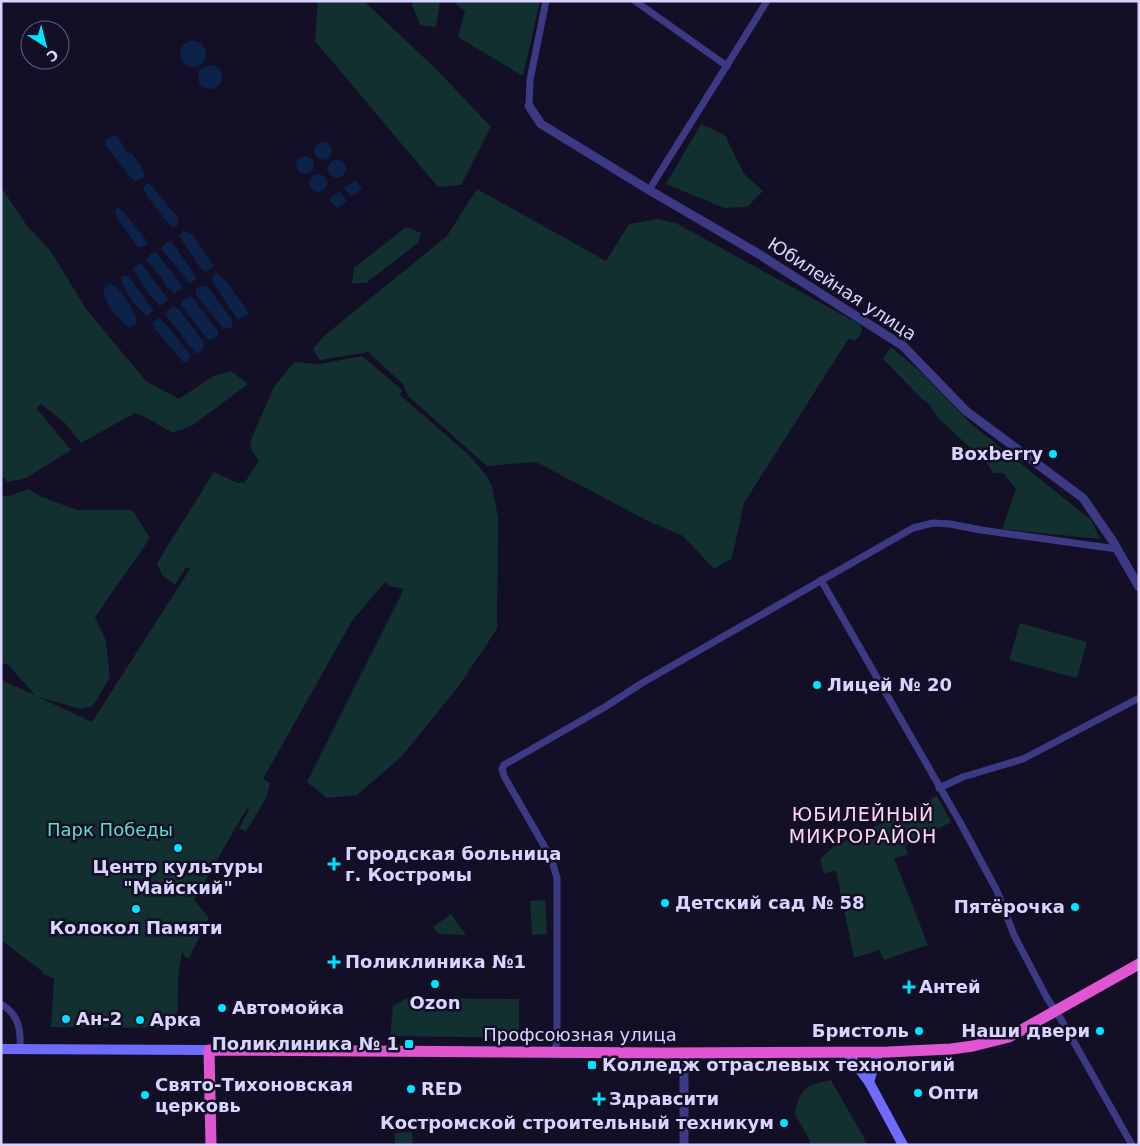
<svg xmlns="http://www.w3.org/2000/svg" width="1140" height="1146" viewBox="0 0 1140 1146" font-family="'DejaVu Sans',sans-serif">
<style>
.green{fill:#12302f}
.water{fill:#0c2248}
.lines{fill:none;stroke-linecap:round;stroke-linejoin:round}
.minor{stroke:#3d3a85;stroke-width:7}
.tertiary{stroke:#3d3a85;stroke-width:9}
.secondary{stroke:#6f6bff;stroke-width:10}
.trunk{stroke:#e055d1;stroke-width:11}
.poi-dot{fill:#00e5ff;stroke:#130f26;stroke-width:2}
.labels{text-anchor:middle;stroke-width:5;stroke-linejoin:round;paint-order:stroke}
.street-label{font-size:18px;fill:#d9d4ff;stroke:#130f26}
.poi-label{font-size:18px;font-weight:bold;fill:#d9d4ff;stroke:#130f26;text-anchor:start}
.park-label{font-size:18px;fill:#5fe0c0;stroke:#130f26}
.neighbourhood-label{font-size:19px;letter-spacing:1px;fill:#ffd6f0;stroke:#130f26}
</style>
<rect width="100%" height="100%" fill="#130f26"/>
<g class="green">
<path d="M318,1H364L366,3L436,69L491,127L461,185L438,187L315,41Z"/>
<path d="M413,1H440L436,27L420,25L412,5Z"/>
<path d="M452,1H540L523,76L458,37L465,11Z"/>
<path d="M701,124L725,135L744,174L763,191L747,207L724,208L666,184Z"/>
<path d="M1,187L27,226L50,250L86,309L146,381L179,399L212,377L231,371L248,384L193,425L173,433L145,417L135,413L81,443L64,422L41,404L36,408L71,450L26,478L8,482L1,475Z"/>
<path d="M477,189L606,261L629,224L658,219L676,223L859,324L862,328L861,334L855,341L849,338L744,503L732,558L714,569L683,536L648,521L536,462L487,466L408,396L403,384L368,352L320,360L313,349L324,336L447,236Z"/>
<path d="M406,227L421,233L418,243L366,283H352L354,268Z"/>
<path d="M891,347L922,373L969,422L1091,520L1100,539L1002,529L1016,489L1003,473H993L989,465L938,418L928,403L922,399L883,359Z"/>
<path d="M362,356L402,390L400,395L469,455L486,475L492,486L498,517L497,629L458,687L402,756L357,795L327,798L307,782L404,589L390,586L385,582L352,621L263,779L270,783L267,796L246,832L239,828L249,810L247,808L194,900L209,918L189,958L185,957L182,952L178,979L177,1028L51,1027L54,979L43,974V972L1,940V680L35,695L8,665L1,663V496H8L28,489L42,497L77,510H132L150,538L95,617L106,641L110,677L93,706L81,709L38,697L92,722L190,569L186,567L175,585L162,575L157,563L214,472L238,483L245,482L259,461L252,451L250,442L274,387L294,362L320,364Z"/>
<path d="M1020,623L1087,642L1077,678L1009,660Z"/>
<path d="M937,796L951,822L905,846L908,855L894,858L928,945L884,960L879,950L854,958L836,870L824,874L820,859L833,847Z"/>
<path d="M545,900L547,934L532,935L530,901Z"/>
<path d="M451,914L466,935L439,934L433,927Z"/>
<path d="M407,998L519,999V1038L390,1036L393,1006Z"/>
<path d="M831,1080L868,1145H809L810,1141L795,1114C800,1087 806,1086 831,1080Z"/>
<path d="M412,1132L413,1145H395V1133Z"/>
</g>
<g class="water">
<circle cx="193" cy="54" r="13"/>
<circle cx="210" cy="77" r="12"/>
<path d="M115,135L119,138L125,151L132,154L141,166L145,174L143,178L136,181L131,178L105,144L106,139Z"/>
<circle cx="323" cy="151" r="9"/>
<circle cx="305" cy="165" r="9"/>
<circle cx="337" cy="169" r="9"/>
<circle cx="318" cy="183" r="9"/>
<path d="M356,180L362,189L351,197L344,188Z"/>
<path d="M146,184H150L152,186L179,219L177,226L173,227L170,226L149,199L143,189Z"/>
<path d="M339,191L347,201L337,209L329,199Z"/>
<path d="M119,208L123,211L147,241V245L143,247H138L116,216L115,210Z"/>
<path d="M183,231L192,234L214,266L206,272L201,269L179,236Z"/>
<path d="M171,241L195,275L196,279L190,284L161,248L166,243Z"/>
<path d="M156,252L183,287L175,293L167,287L161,277L146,260L150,254Z"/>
<path d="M141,263L168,299L167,301L160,306L150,295L134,271V267Z"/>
<path d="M216,273C224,276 244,305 249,314L238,320L213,283L212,277Z"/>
<path d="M126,275L129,277L153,310L152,312L147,316C138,310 121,287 121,277Z"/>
<path d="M110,283C123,292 134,308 137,323L129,328C118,319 105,304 103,289Z"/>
<path d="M202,286H207L233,321L231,328L224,329L196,295V290Z"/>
<path d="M191,296L218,331V335L213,339L208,340L181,305L183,300Z"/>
<path d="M172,307L178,308L204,343V347L198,354L195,353L165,314Z"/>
<path d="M159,318L161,319L191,355L187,362L184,363L154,328L153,323Z"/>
</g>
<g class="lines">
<g class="minor">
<path d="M635,1L727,66"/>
<path d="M529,106L530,80L546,1"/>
<path d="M649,190L767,1"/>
<path d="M821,580L961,824L997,891L1014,935L1047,998L1062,1021L1132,1145"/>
<path d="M939,788L963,777L1023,759L1139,698"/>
<path d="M1,1004C19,1015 21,1029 20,1049"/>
<path d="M554,1052L557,1042V878L551,858L504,776L502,769L504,765L605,707L642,683L913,528L933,523L950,524L981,530L1117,549"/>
</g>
<g class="tertiary">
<path d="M529,106L541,124L649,190L757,253L903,346L966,411L1083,498L1112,540L1139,587"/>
<path d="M684,1145V1052"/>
</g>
<g class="secondary">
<path d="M1,1049L209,1050"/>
<path d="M847,1052L869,1082L903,1145"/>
<path d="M869,1082L878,1052"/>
</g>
<path class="trunk" d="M211,1145L209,1050L667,1053L888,1052L951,1049L973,1046L1009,1037L1139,964"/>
</g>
<g class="poi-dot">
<circle cx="1053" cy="454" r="5"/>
<circle cx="817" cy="685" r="5"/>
<circle cx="178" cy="848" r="5"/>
<path d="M331.5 856.5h5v5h5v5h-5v5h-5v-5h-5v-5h5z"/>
<circle cx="665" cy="903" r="5"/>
<circle cx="1075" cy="907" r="5"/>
<circle cx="136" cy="909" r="5"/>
<path d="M331.5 954.5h5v5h5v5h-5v5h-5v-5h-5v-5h5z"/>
<circle cx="435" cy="984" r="5"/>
<path d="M906.5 979.5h5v5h5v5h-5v5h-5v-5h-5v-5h5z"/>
<circle cx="222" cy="1008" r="5"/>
<circle cx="66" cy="1019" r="5"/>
<circle cx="140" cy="1020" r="5"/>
<circle cx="919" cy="1031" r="5"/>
<circle cx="1100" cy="1031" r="5"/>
<rect x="404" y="1039" width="10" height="10" rx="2.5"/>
<rect x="587" y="1060" width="10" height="10" rx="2.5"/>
<circle cx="411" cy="1089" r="5"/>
<circle cx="918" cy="1093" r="5"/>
<circle cx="145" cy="1095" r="5"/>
<path d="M596.5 1091.5h5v5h5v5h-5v5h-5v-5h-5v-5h5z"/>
<circle cx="784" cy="1123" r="5"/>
</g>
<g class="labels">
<g class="street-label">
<text transform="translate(842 289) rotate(33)" y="6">Юбилейная улица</text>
<text x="580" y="1041">Профсоюзная улица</text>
</g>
<g class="poi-label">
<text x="1043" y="460" text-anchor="end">Boxberry</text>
<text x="827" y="691">Лицей № 20</text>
<text x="345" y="860">Городская больница<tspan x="345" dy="21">г. Костромы</tspan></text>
<text x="178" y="873" text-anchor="middle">Центр культуры<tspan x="178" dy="21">"Майский"</tspan></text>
<text x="675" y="909">Детский сад № 58</text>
<text x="1065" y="913" text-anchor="end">Пятёрочка</text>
<text x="136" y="934" text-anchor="middle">Колокол Памяти</text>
<text x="345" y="968">Поликлиника №1</text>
<text x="919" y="993">Антей</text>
<text x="435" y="1009" text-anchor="middle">Ozon</text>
<text x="232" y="1014">Автомойка</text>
<text x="76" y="1025">Ан-2</text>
<text x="150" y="1026">Арка</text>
<text x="909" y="1037" text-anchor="end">Бристоль</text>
<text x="1090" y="1037" text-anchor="end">Наши двери</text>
<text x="399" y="1050" text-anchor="end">Поликлиника № 1</text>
<text x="602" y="1071">Колледж отраслевых технологий</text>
<text x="155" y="1091">Свято-Тихоновская<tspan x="155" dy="21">церковь</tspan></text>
<text x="421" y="1095">RED</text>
<text x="928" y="1099">Опти</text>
<text x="609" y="1105">Здравсити</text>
<text x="774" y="1129" text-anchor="end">Костромской строительный техникум</text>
</g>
<g class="park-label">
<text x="110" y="836">Парк Победы</text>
</g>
<g class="neighbourhood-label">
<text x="863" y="821">ЮБИЛЕЙНЫЙ<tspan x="863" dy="22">МИКРОРАЙОН</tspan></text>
</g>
</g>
<rect width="1140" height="1146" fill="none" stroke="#d9d4ff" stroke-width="5"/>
<g transform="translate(45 45) rotate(144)"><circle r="24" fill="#130f26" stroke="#625e7d"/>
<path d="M0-4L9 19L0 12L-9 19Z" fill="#00e5ff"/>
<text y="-8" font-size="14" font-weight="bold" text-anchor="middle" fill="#d9d4ff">С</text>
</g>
</svg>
